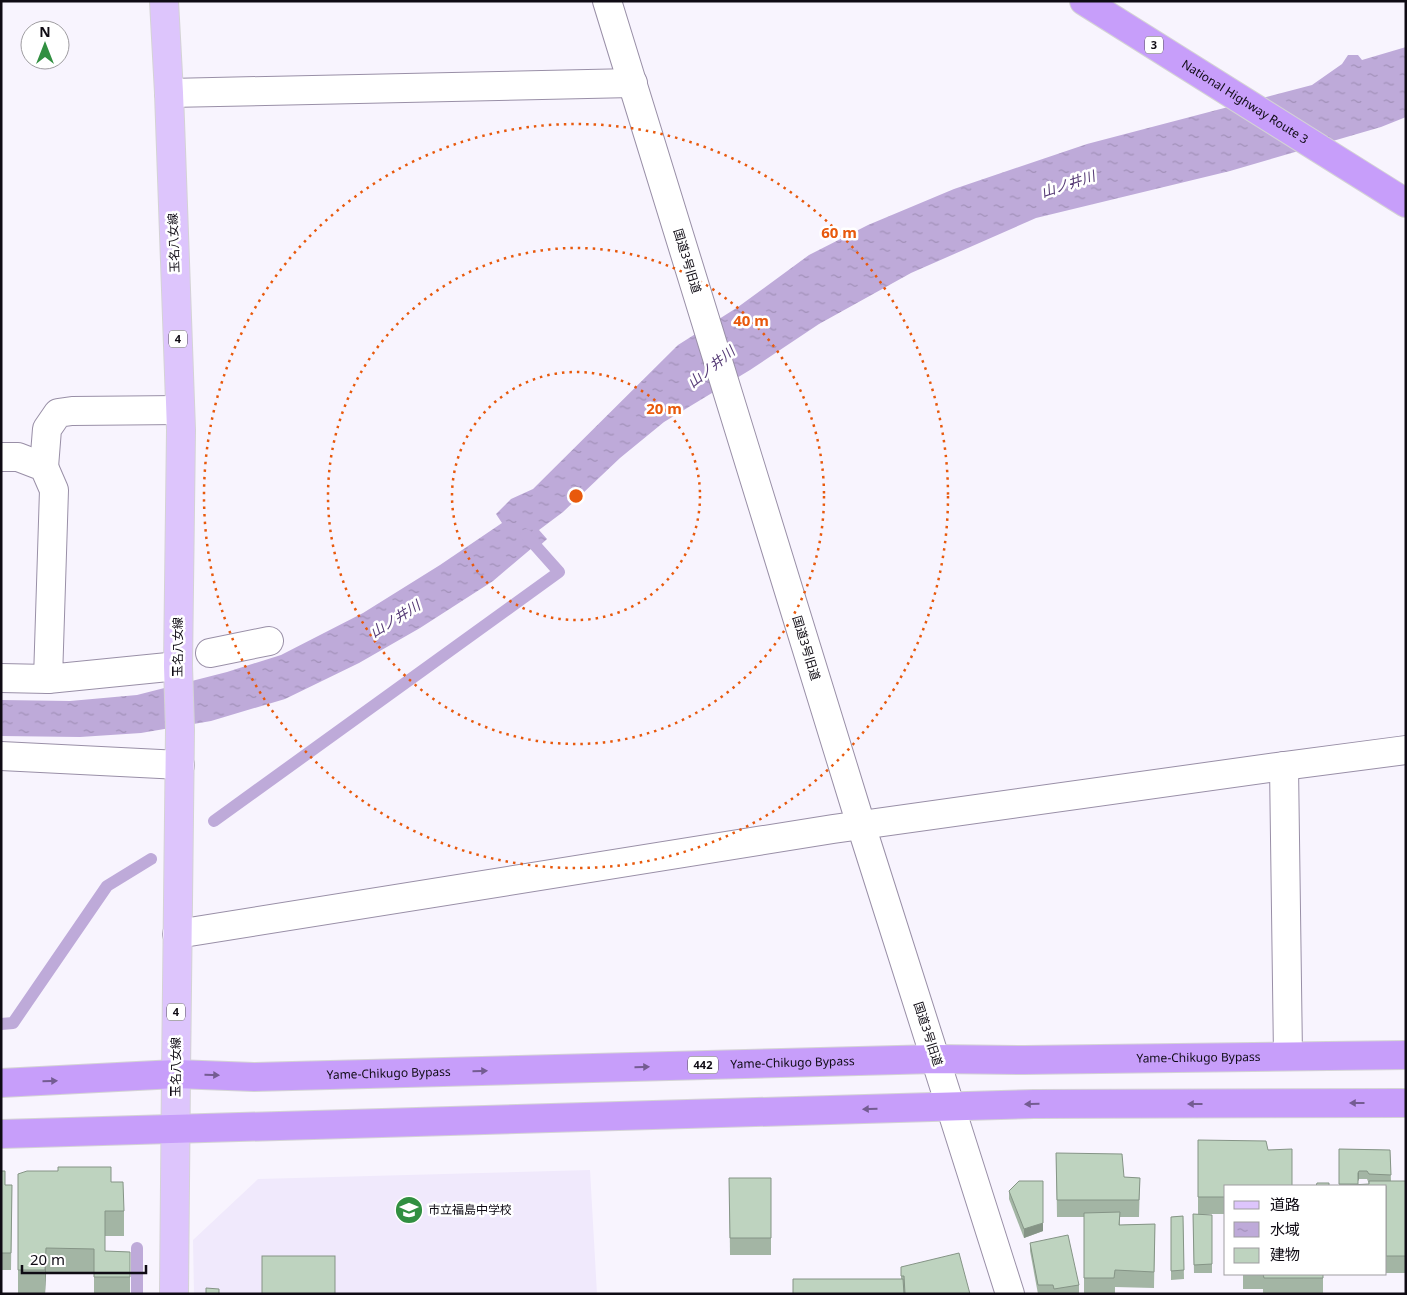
<svg xmlns="http://www.w3.org/2000/svg" width="1407" height="1295" viewBox="0 0 1407 1295" font-family="'Noto Sans','Noto Sans JP',sans-serif">
<style>
.built{fill:#f0e9fc}
.water{fill:url(#water-ripples)}
.lines{fill:none;stroke-linecap:round;stroke-linejoin:round}
.stream{stroke:#beaad9;stroke-width:12}
.minor-casing{stroke:#998fa7;stroke-width:30}
.major-casing{stroke:#d4d3d5;stroke-width:30}
.highway-casing{stroke:#d4d3d5;stroke-width:30}
.minor{stroke:#fff;stroke-width:28}
.major{stroke:#ddc5fc;stroke-width:28}
.highway{stroke:#c79efa;stroke-width:28}
.wall{fill:#a3b5a4;fill-rule:evenodd}
.shaded-wall{fill:#859486}
.building{fill:#bed3bf;stroke:#859486}
.oneway{fill:#745c92}
.ring{fill:none;stroke:#e8590c;stroke-width:2.5;stroke-dasharray:2.5 5}
.labels{text-anchor:middle;stroke-width:5;stroke-linejoin:round;paint-order:stroke}
.shield{fill:#fff;stroke:#57545a;stroke-width:1}
.shield-label{font-size:11px;font-weight:bold;fill:#0f0b14}
.street-label{font-size:12px;fill:#0f0b14;stroke:#fff}
.poi-label{font-size:12px;fill:#0f0b14;stroke:#fff;text-anchor:start}
.water-label{font-size:14px;font-style:italic;fill:#563b76;stroke:#fff}
.centre{fill:#e8590c;stroke:#fff;stroke-width:2.5}
.ring-label{font-size:15px;text-anchor:middle;font-weight:bold;fill:#e8590c;stroke:#fff;stroke-width:5;stroke-linejoin:round;paint-order:stroke}
</style>
<defs>
<pattern id="water-ripples" width="26" height="14" patternUnits="userSpaceOnUse" patternTransform="scale(1.25)"><rect width="26" height="14" fill="#beaad9"/><path d="M2 4q2-2 4 0t4 0M15 11q2-2 4 0t4 0" fill="none" stroke="#a291b9"/></pattern>
</defs>
<rect width="100%" height="100%" fill="#f8f4fe"/>
<path class="built" d="M590,1170L597,1294H194L193,1240L258,1179Z"/>
<path class="water" d="M1406,47V117L1381,127L1230,171L1036,218L911,273L819,324L750,370L664,422L620,458L563,512L539,530L547,539L535,550L532,548L493,581L420,628L359,663L285,699L211,721L141,733L80,737L1,736V700L70,701L137,695L227,672L281,655L363,613L440,565L502,523L496,514L511,499L533,489L678,345L738,307L809,255L868,225L954,189L1087,144L1312,85L1342,64L1348,55H1358L1362,60Z"/>
<g class="lines">
<g class="stream">
<path d="M214,821L559,572L526,535"/>
<path d="M1,1024L13,1023L107,886L151,859"/>
<path d="M137,1294V1248"/>
</g>
<defs>
<g id="minor">
<path d="M607,1L861,825L1010,1294"/>
<path d="M169,93L633,83"/>
<path d="M1,457H18L44,467L54,490L48,679L178,666"/>
<path d="M44,467L47,429L58,413L72,411L180,410"/>
<path d="M210,653L269,641"/>
<path d="M1,678L48,679"/>
<path d="M1,756L180,765"/>
<path d="M1284,766L1288,1056"/>
<path d="M177,934L833,829L1284,766L1406,750"/>
</g>
<path id="major" d="M164,1L169,93L181,430L178,666L180,730L176,1074L174,1294"/>
<g id="highway">
<path id="s1" d="M1084,1L1406,203"/>
<path id="s2" d="M1,1083L176,1074L254,1077L936,1059L1024,1060L1406,1055"/>
<path d="M1,1134L1034,1104L1406,1103"/>
</g>
</defs>
<use href="#minor" class="minor-casing"/>
<use href="#major" class="major-casing"/>
<use href="#highway" class="highway-casing"/>
<use href="#minor" class="minor"/>
<use href="#major" class="major"/>
<use href="#highway" class="highway"/>
</g>
<g class="wall">
<path d="M1198,1140L1226,1186V1214H1202L1212,1215V1273H1194L1193,1214H1198Z"/>
<path d="M1339,1149L1390,1150L1391,1181H1406V1273H1386V1186H1339ZM1359,1179H1367L1369,1184L1358,1185V1181Z"/>
<path d="M1056,1153L1124,1177L1140,1178L1139,1217H1120V1225L1155,1224L1154,1288L1115,1287V1294H1084V1217H1057Z"/>
<path d="M1,1171L5,1185H12L11,1270H1Z"/>
<path d="M18,1174L111,1182L124,1211V1236H105V1251L130,1252V1294H94V1273H46L45,1294H18Z"/>
<path d="M729,1178H771V1255H730Z"/>
<path d="M1009,1191L1043,1231L1024,1238L1009,1199Z"/>
<path d="M1183,1216L1184,1279L1171,1280V1217Z"/>
<path d="M1030,1243L1079,1285V1294H1038L1030,1251Z"/>
<path d="M901,1267L970,1294H793L901,1279Z"/>
<path d="M1243,1274H1323V1294H1263V1289H1243Z"/>
</g>
<g class="shaded-wall">
<path d="M1359,1171V1179L1358,1181V1173Z"/>
<path d="M1043,1223V1231L1024,1238V1229Z"/>
<path d="M46,1248V1273L45,1294V1270Z"/>
</g>
<g class="building">
<path d="M1198,1140L1266,1141L1268,1150L1292,1149V1186H1226V1197H1198Z"/>
<path d="M1339,1149L1390,1150L1391,1175L1369,1174L1367,1171H1359L1358,1173V1184H1339Z"/>
<path d="M1056,1153L1122,1154L1124,1177L1140,1178L1139,1200H1057Z"/>
<path d="M58,1167H111V1182H123L124,1211H105V1251L130,1252V1277H94V1249L46,1248L45,1270H18V1174L27,1171H58Z"/>
<path d="M1,1171H5V1185H12L11,1253H1Z"/>
<path d="M729,1178H771V1238H730Z"/>
<path d="M1019,1181H1043V1223L1024,1229L1009,1191Z"/>
<path d="M1369,1181H1406V1256H1386V1186H1350V1185L1369,1184Z"/>
<path d="M1317,1183H1329V1186H1316Z"/>
<path d="M1120,1212L1119,1225L1155,1224L1154,1272L1115,1270L1114,1278H1084V1213Z"/>
<path d="M1193,1214L1212,1215V1264L1194,1265Z"/>
<path d="M1183,1216L1184,1270L1171,1271V1217Z"/>
<path d="M1068,1235L1079,1285L1054,1289L1053,1285H1038L1030,1243Z"/>
<path d="M959,1253L970,1294H905L904,1276H901V1267Z"/>
<rect x="262" y="1256" width="73" height="38"/>
<path d="M1263,1274H1323V1278H1264Z"/>
<path d="M793,1279H903L904,1294H793Z"/>
<path d="M206,1288L219,1289V1294H206Z"/>
</g>
<defs><path id="oneway-solid" d="M-6-.8H1V-3.2L6.5 0L1 3.2V.8H-6Z" transform="scale(1.25)"/></defs>
<g class="oneway">
<use href="#oneway-solid" transform="translate(642 1067) rotate(-1)"/>
<use href="#oneway-solid" transform="translate(480 1071) rotate(-1)"/>
<use href="#oneway-solid" transform="translate(212 1075) rotate(2)"/>
<use href="#oneway-solid" transform="translate(50 1081) rotate(-2)"/>
<use href="#oneway-solid" transform="translate(1357 1103) rotate(180)"/>
<use href="#oneway-solid" transform="translate(1032 1104) rotate(179)"/>
<use href="#oneway-solid" transform="translate(1195 1104) rotate(180)"/>
<use href="#oneway-solid" transform="translate(870 1109) rotate(178)"/>
</g>
<g class="ring">
<circle cx="576" cy="496" r="124"/>
<circle cx="576" cy="496" r="248"/>
<circle cx="576" cy="496" r="372"/>
</g>
<defs>
<symbol id="school-disc" viewBox="-11 -11 22 22"><circle r="9.5" fill="#318f41" stroke="#fff"/><path d="M0-5L7-2L0 1L-7-2ZM-4 1L0 2.5L4 1V4Q0 6-4 4Z" fill="#fff"/></symbol>
</defs>
<g fill-rule="evenodd">
<use href="#school-disc" x="393" y="1194" width="32" height="32"/>
</g>
<g class="labels">
<g class="shield">
<rect x="1145" y="36.5" width="18" height="17" rx="4"/>
<rect x="169" y="330.5" width="18" height="17" rx="4"/>
<rect x="167" y="1003.5" width="18" height="17" rx="4"/>
<rect x="688" y="1056.5" width="30" height="17" rx="4"/>
</g>
<g class="shield-label">
<text x="1154" y="49">3</text>
<text x="178" y="343">4</text>
<text x="176" y="1016">4</text>
<text x="703" y="1069">442</text>
</g>
<g class="street-label">
<text dy="4" stroke="none"><textPath href="#s1" startOffset="190">National Highway Route 3</textPath></text>
<text transform="translate(174 243) rotate(-92)" y="4">玉名八女線</text>
<text transform="translate(687 261) rotate(73)" y="4">国道3号旧道</text>
<text transform="translate(178 647) rotate(-90)" y="4">玉名八女線</text>
<text transform="translate(806 648) rotate(73)" y="4">国道3号旧道</text>
<text transform="translate(928 1034) rotate(72)" y="4">国道3号旧道</text>
<text dy="4" stroke="none"><textPath href="#s2" startOffset="1198">Yame-Chikugo Bypass</textPath></text>
<text dy="4" stroke="none"><textPath href="#s2" startOffset="792">Yame-Chikugo Bypass</textPath></text>
<text transform="translate(176 1067) rotate(-90)" y="4">玉名八女線</text>
<text dy="4" stroke="none"><textPath href="#s2" startOffset="388">Yame-Chikugo Bypass</textPath></text>
</g>
<g class="poi-label">
<text x="428" y="1214">市立福島中学校</text>
</g>
<g class="water-label">
<text transform="translate(1068 184) rotate(-18)" y="5">山ノ井川</text>
<text transform="translate(711 367) rotate(-39)" y="5">山ノ井川</text>
<text transform="translate(395 619) rotate(-32)" y="5">山ノ井川</text>
</g>
</g>
<circle cx="576" cy="496" r="8" class="centre"/>
<g class="ring-label">
<text x="839" y="238">60 m</text>
<text x="751" y="326">40 m</text>
<text x="664" y="414">20 m</text>
</g>
<rect width="1407" height="1295" fill="none" stroke="#0f0b14" stroke-width="5"/>
<rect x="1224" y="1185" width="162" height="90" fill="#ffffff" stroke="#9f9da1"/>
<rect x="1234" y="1201" width="25" height="8" fill="#ddc5fc" stroke="#9f9da1"/>
<text x="1270" y="1210" font-size="15" fill="#0f0b14">道路</text>
<rect x="1234" y="1222" width="25" height="15" fill="url(#water-ripples)" stroke="#9f9da1"/>
<text x="1270" y="1235" font-size="15" fill="#0f0b14">水域</text>
<rect x="1234" y="1248" width="25" height="15" fill="#bed3bf" stroke="#9f9da1"/>
<text x="1270" y="1260" font-size="15" fill="#0f0b14">建物</text>
<g transform="translate(45 45)"><circle r="24" fill="#ffffff" stroke="#9f9da1"/>
<path d="M0-4L9 19L0 12L-9 19Z" fill="#318f41"/>
<text y="-8" font-size="14" font-weight="bold" text-anchor="middle" fill="#0f0b14">N</text>
</g>
<path d="M22 1265v8h124v-8" fill="none" stroke="#0f0b14" stroke-width="2.5"/>
<text x="30" y="1265" font-size="15" fill="#0f0b14" stroke="#ffffff" stroke-width="4" paint-order="stroke">20 m</text>
</svg>
